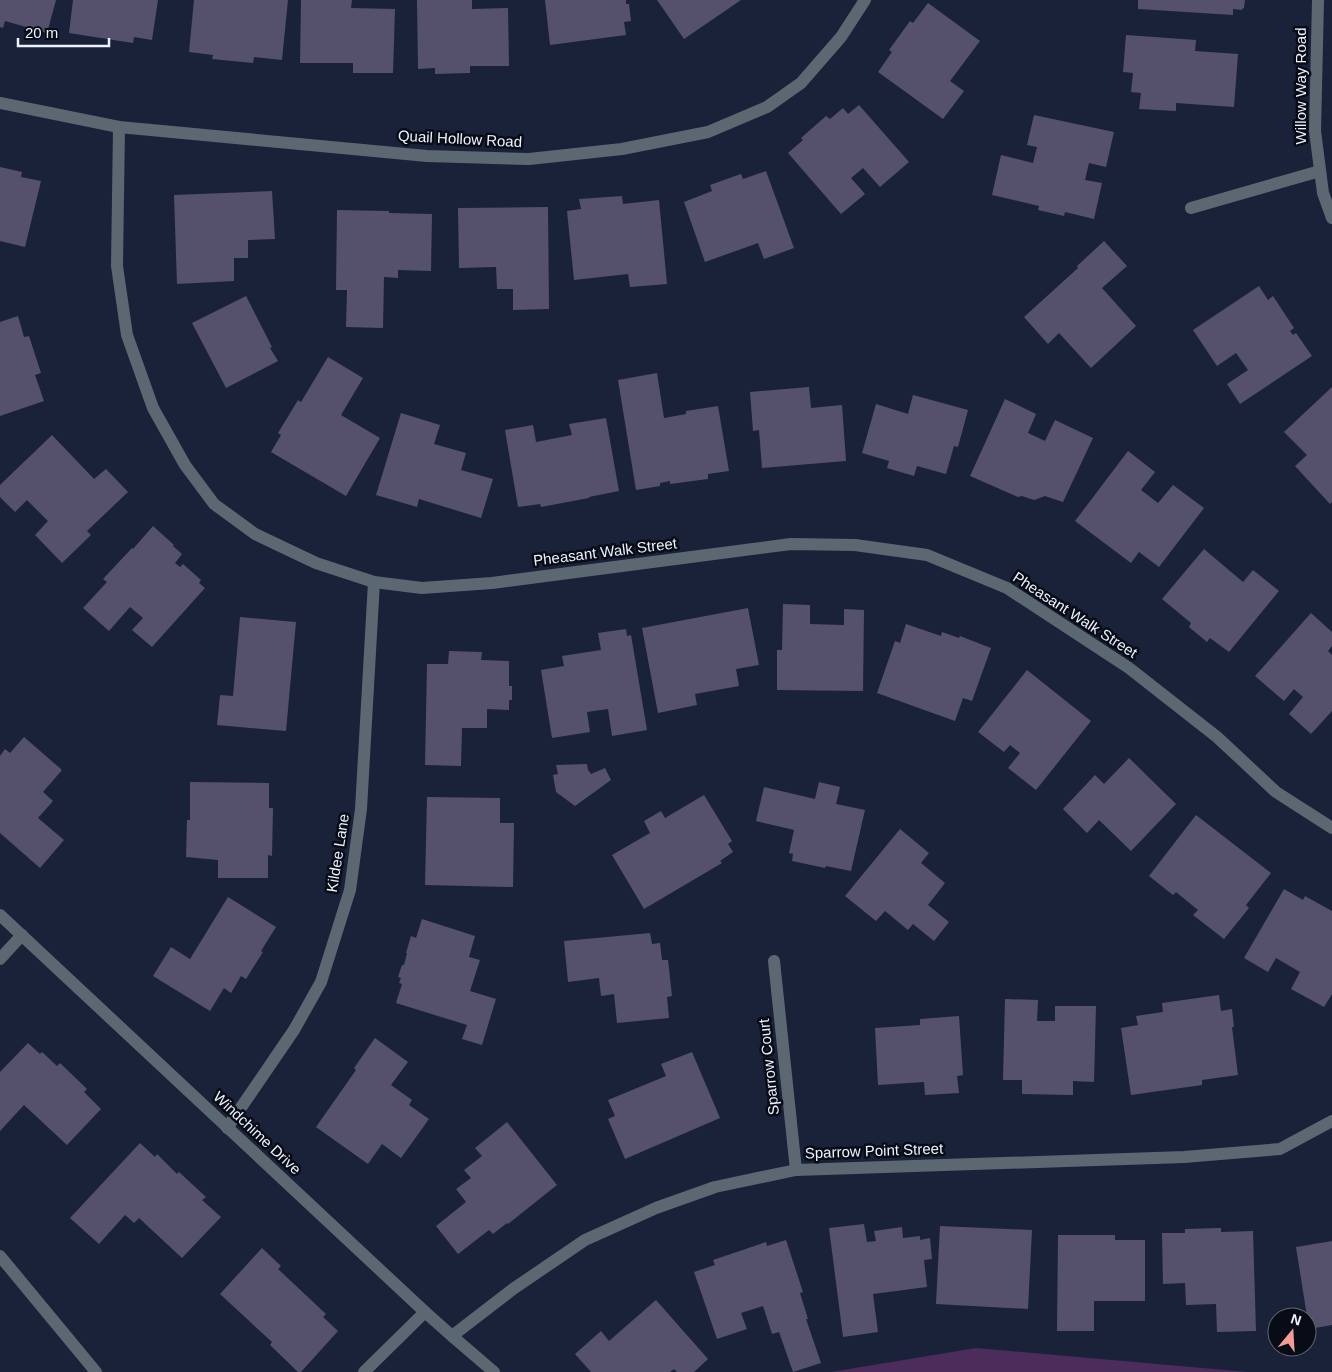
<svg xmlns="http://www.w3.org/2000/svg" width="1332" height="1372" viewBox="0 0 1332 1372" font-family="Helvetica,sans-serif">
<style>
.green{fill:#4b2c5b}
.building{fill:#55516d}
.lines{fill:none;stroke-linecap:round;stroke-linejoin:round}
.minor{stroke:#5c6871;stroke-width:12}
.labels{text-anchor:middle;stroke-width:5;stroke-linejoin:round;paint-order:stroke}
.street-label{font-size:15px;fill:#ecf2fe;stroke:#080c16}
</style>
<rect width="100%" height="100%" fill="#192239"/>
<path class="green" d="M976,1348L1248,1372H831Z"/>
<g class="building">
<path d="M0,0H56L47,33L5,21L3,28L0,27Z"/>
<path d="M73,0H158L152,40L134,37L133,43L69,33Z"/>
<path d="M194,0H288L282,60L254,57L253,63L212,59L213,55L189,52Z"/>
<path d="M301,0H352L351,8L395,9L393,73H353V63H300Z"/>
<path d="M417,0H472V9L508,8L509,66H470V73L435,74V68L418,69Z"/>
<path d="M545,0H626V4H629L631,21L624,22L626,35L550,45Z"/>
<path d="M657,0H741L684,39Z"/>
<path d="M1138,0H1245L1244,8L1242,9V10L1233,9V15L1138,9Z"/>
<path d="M928,3L980,41L950,81L964,91L943,119L878,72L892,52L889,50L910,21L913,23Z"/>
<path d="M1126,35L1196,40L1195,51L1238,54L1234,107L1176,103V111L1139,109L1141,93L1131,92L1133,73L1123,72Z"/>
<path d="M859,105L909,162L880,187L863,168L851,178L865,194L841,214L788,153L803,140L801,138L826,116L830,119L843,108L848,114Z"/>
<path d="M1034,115L1114,132L1106,167L1089,163L1085,180L1102,183L1094,219L1065,212L1064,216L1038,210L1039,206L992,195L1001,155L1033,163L1037,147L1027,145Z"/>
<path d="M0,167L22,172L21,177L41,181L25,247L0,241Z"/>
<path d="M766,171L794,248L764,259L758,243L705,262L684,202L712,191L710,185L741,174L743,179Z"/>
<path d="M272,191L275,239L248,240V258H234V281L177,284L174,195Z"/>
<path d="M622,196L623,204L659,200L667,284L630,287L628,274L574,280L567,211L581,209L579,199Z"/>
<path d="M548,207L549,309L513,310V289H497L496,267L459,268L458,208Z"/>
<path d="M337,210L389,211V213L432,214L431,271L398,270V278L384,277L383,328L346,327L347,290H336Z"/>
<path d="M1104,241L1127,266L1102,288L1136,326L1091,368L1059,333L1048,344L1024,317L1078,268L1077,266Z"/>
<path d="M1259,286L1268,300L1273,296L1294,328L1290,331L1293,335L1296,333L1312,356L1240,404L1227,384L1248,370L1236,353L1217,366L1193,330Z"/>
<path d="M246,296L272,347L270,348L278,361L226,388L192,323Z"/>
<path d="M18,316L24,337L29,336L41,373L35,375L44,401L0,416V322Z"/>
<path d="M328,357L363,378L341,415L380,438L346,496L271,452L281,435L278,433L298,400L301,402Z"/>
<path d="M657,373L664,418L686,414V411L718,406L729,471L708,474V479L670,484V481L660,483V486L636,490L618,380Z"/>
<path d="M809,387L811,408L842,405L846,461L762,468L759,430L753,431L750,392Z"/>
<path d="M1332,387V502L1330,504L1295,466L1307,455L1284,432Z"/>
<path d="M913,395L968,410L958,447L954,446L946,474L917,466L914,476L887,468L889,461L862,453L876,404L908,414Z"/>
<path d="M1005,399L1036,414L1028,433L1045,441L1055,420L1093,438L1063,502L1045,496L1034,500L1022,496L1018,497L970,476Z"/>
<path d="M401,413L440,425L434,444L466,453L461,470L493,479L481,518L419,499L417,507L376,495Z"/>
<path d="M606,418L619,491L589,497V498L541,507L540,504L518,507L505,430L533,425L536,442L572,435L569,424Z"/>
<path d="M52,435L94,479L106,469L128,492L87,531L91,535L62,563L35,535L48,521L27,500L15,512L0,497V485Z"/>
<path d="M1128,451L1155,472L1141,490L1158,503L1173,485L1204,508L1159,567L1139,552L1131,563L1075,521Z"/>
<path d="M153,526L174,545L173,546L182,554L175,563L180,567L183,564L201,580L199,583L205,588L152,647L132,630L143,618L130,607L109,631L83,608L107,582L103,579L132,548L133,549Z"/>
<path d="M1204,549L1243,582L1253,570L1279,591L1229,652L1210,638L1207,642L1189,627L1191,623L1162,599Z"/>
<path d="M783,604L810,605V624L844,625V609L864,610L863,691L777,690V650H782Z"/>
<path d="M748,608L759,665L736,669L739,686L695,694L697,705L658,713L642,628Z"/>
<path d="M1311,613L1332,632V646L1328,651L1332,655V711L1311,734L1289,714L1303,697L1294,689L1284,701L1255,676Z"/>
<path d="M240,617L296,622L286,731L217,725L220,695L233,696Z"/>
<path d="M906,624L941,636L942,632L959,638L960,636L991,648L972,701L963,698L955,721L877,693L895,641L900,643Z"/>
<path d="M626,629L627,636L631,635L647,730L612,736L608,709L587,712L590,732L552,738L541,670L564,666L562,656L601,650L598,633Z"/>
<path d="M449,651L482,652L481,660L509,661V686H512V700H509V710L487,709V728H462L461,766L425,765L427,664H448Z"/>
<path d="M1027,670L1091,721L1036,790L1008,768L1020,753L1010,745L1004,752L978,732Z"/>
<path d="M24,737L62,770L43,792L53,801L38,818L64,840L40,868L0,833V756L5,749L10,753Z"/>
<path d="M1129,758L1176,804L1131,851L1099,820L1087,833L1063,809L1095,775L1104,784Z"/>
<path d="M587,764L588,770L591,774L605,768L611,780L575,806L556,792L553,775L558,774L556,765Z"/>
<path d="M190,782L269,783V808H273L272,856L268,855V878H218V860L186,857L187,820H190Z"/>
<path d="M819,782L840,787L836,804L865,810L851,871L826,866L825,868L792,861L793,854L789,853L794,830L756,821L764,787L815,799Z"/>
<path d="M704,795L732,841L728,844L733,852L720,861L722,863L644,909L612,855L650,833L644,821L661,811L665,818Z"/>
<path d="M427,797L500,798V823H514L513,887L425,885Z"/>
<path d="M1196,815L1271,873L1246,905L1249,908L1224,939L1193,915L1198,910L1176,892L1173,895L1149,876Z"/>
<path d="M900,829L929,853L921,863L945,883L928,905L949,922L934,941L913,924L908,930L885,911L876,921L845,896Z"/>
<path d="M1284,889L1303,900L1305,896L1332,911V994L1324,1007L1291,989L1300,972L1276,958L1268,972L1244,958Z"/>
<path d="M228,897L276,927L261,951L263,952L246,979L241,976L231,993L224,988L210,1011L153,976L171,947L190,959Z"/>
<path d="M422,919L475,936L469,957L480,960L470,991L496,999L482,1045L462,1039L467,1025L396,1003L402,984L399,983L401,978L398,977L402,965H404L407,953H406L411,936L416,938Z"/>
<path d="M650,933L652,944L660,943L662,960H668L672,996L667,997L669,1018L617,1023L614,994L601,996L599,978L568,982L564,941Z"/>
<path d="M1219,995L1221,1011L1232,1009L1234,1027H1232L1238,1075L1202,1080V1085L1131,1095L1121,1028L1138,1025L1136,1016L1163,1012L1162,1003Z"/>
<path d="M1005,999L1038,1000L1037,1021H1055V1006H1096L1094,1082L1073,1081V1095L1022,1094V1080H1003Z"/>
<path d="M959,1016L963,1075L957,1076L959,1093L925,1095L924,1082L878,1085L875,1028L920,1025V1019Z"/>
<path d="M375,1038L408,1062L391,1085L412,1100L409,1105L429,1119L401,1158L382,1144L368,1164L316,1127L356,1070L354,1068Z"/>
<path d="M28,1043L40,1054L42,1052L57,1066L60,1063L87,1089L84,1092L101,1109L67,1145L24,1105L0,1131V1072Z"/>
<path d="M692,1052L720,1118L625,1159L608,1119L615,1116L608,1100L666,1076L661,1064Z"/>
<path d="M507,1122L557,1185L508,1224L507,1223L493,1234L489,1230L458,1254L436,1226L466,1202L456,1189L471,1178L464,1170L482,1156L475,1148Z"/>
<path d="M140,1143L155,1157L157,1154L177,1174L179,1172L206,1197L202,1200L221,1217L182,1258L139,1218L134,1223L125,1215L99,1244L70,1218Z"/>
<path d="M864,1224L867,1242L876,1241L874,1231L902,1227L903,1238L920,1236V1240L930,1238L932,1259L924,1260L927,1287L873,1294L878,1332L843,1337L829,1228Z"/>
<path d="M940,1226L1032,1230L1028,1309L936,1304Z"/>
<path d="M1221,1228V1232L1253,1231L1256,1331L1217,1332L1216,1304L1186,1305L1185,1283L1163,1284L1162,1233H1185V1229Z"/>
<path d="M1058,1235H1115V1240H1145V1301H1094V1331H1057Z"/>
<path d="M786,1240L803,1292L800,1293L808,1319H806L821,1363L793,1372L779,1332L772,1334L763,1306L741,1313L747,1329L717,1339L694,1272L715,1265L713,1260L766,1242L767,1246Z"/>
<path d="M1332,1241V1325L1309,1329L1296,1247Z"/>
<path d="M262,1248L281,1266L278,1269L326,1314L323,1317L338,1331L301,1372H298L270,1345L272,1342L220,1294Z"/>
<path d="M656,1300L708,1359L694,1372H677L674,1369L670,1372H591L575,1354L601,1331L609,1341Z"/>
</g>
<g class="lines">
<g class="minor">
<path d="M1318,0L1315,131L1323,193L1332,218"/>
<path d="M0,103L119,127L427,156L529,159L622,149L708,132L767,107L801,83L841,37L865,0"/>
<path d="M119,127L117,266L127,335L153,408L185,465L214,504L255,534L316,563L374,582L422,588L492,583L791,544L855,545L927,555L1007,588L1129,668L1217,737L1276,792L1332,828"/>
<path d="M1191,208L1320,171"/>
<path d="M0,915L425,1312L452,1336L494,1372"/>
<path d="M0,959L22,935"/>
<path d="M774,961L796,1170"/>
<path d="M227,1128L294,1030L321,982L350,890L361,809L374,582"/>
<path d="M0,1256L96,1372"/>
<path d="M452,1336L513,1289L585,1240L656,1208L715,1187L796,1170L1184,1157L1280,1149L1332,1121"/>
<path d="M364,1372L425,1312"/>
</g>
</g>
<g class="labels">
<g class="street-label">
<text transform="translate(1301 86) rotate(-90)" y="5">Willow Way Road</text>
<text transform="translate(460 139) rotate(3)" y="5">Quail Hollow Road</text>
<text transform="translate(605 552) rotate(-7)" y="5">Pheasant Walk Street</text>
<text transform="translate(1075 615) rotate(33)" y="5">Pheasant Walk Street</text>
<text transform="translate(338 853) rotate(-81)" y="5">Kildee Lane</text>
<text transform="translate(769 1067) rotate(-96)" y="5">Sparrow Court</text>
<text transform="translate(257 1133) rotate(43)" y="5">Windchime Drive</text>
<text transform="translate(874 1151) rotate(-2)" y="5">Sparrow Point Street</text>
</g>
</g>
<g transform="translate(1292 1332) rotate(18)"><circle r="24" fill="#080c16" stroke="#636873"/>
<path d="M0-4L9 19L0 12L-9 19Z" fill="#f59c96"/>
<text y="-8" font-size="14" font-weight="bold" text-anchor="middle" fill="#ecf2fe">N</text>
</g>
<path d="M18 38v8h91v-8" fill="none" stroke="#ecf2fe" stroke-width="2.5"/>
<text x="25" y="38" font-size="15" fill="#ecf2fe" stroke="#080c16" stroke-width="4" paint-order="stroke">20 m</text>
</svg>
